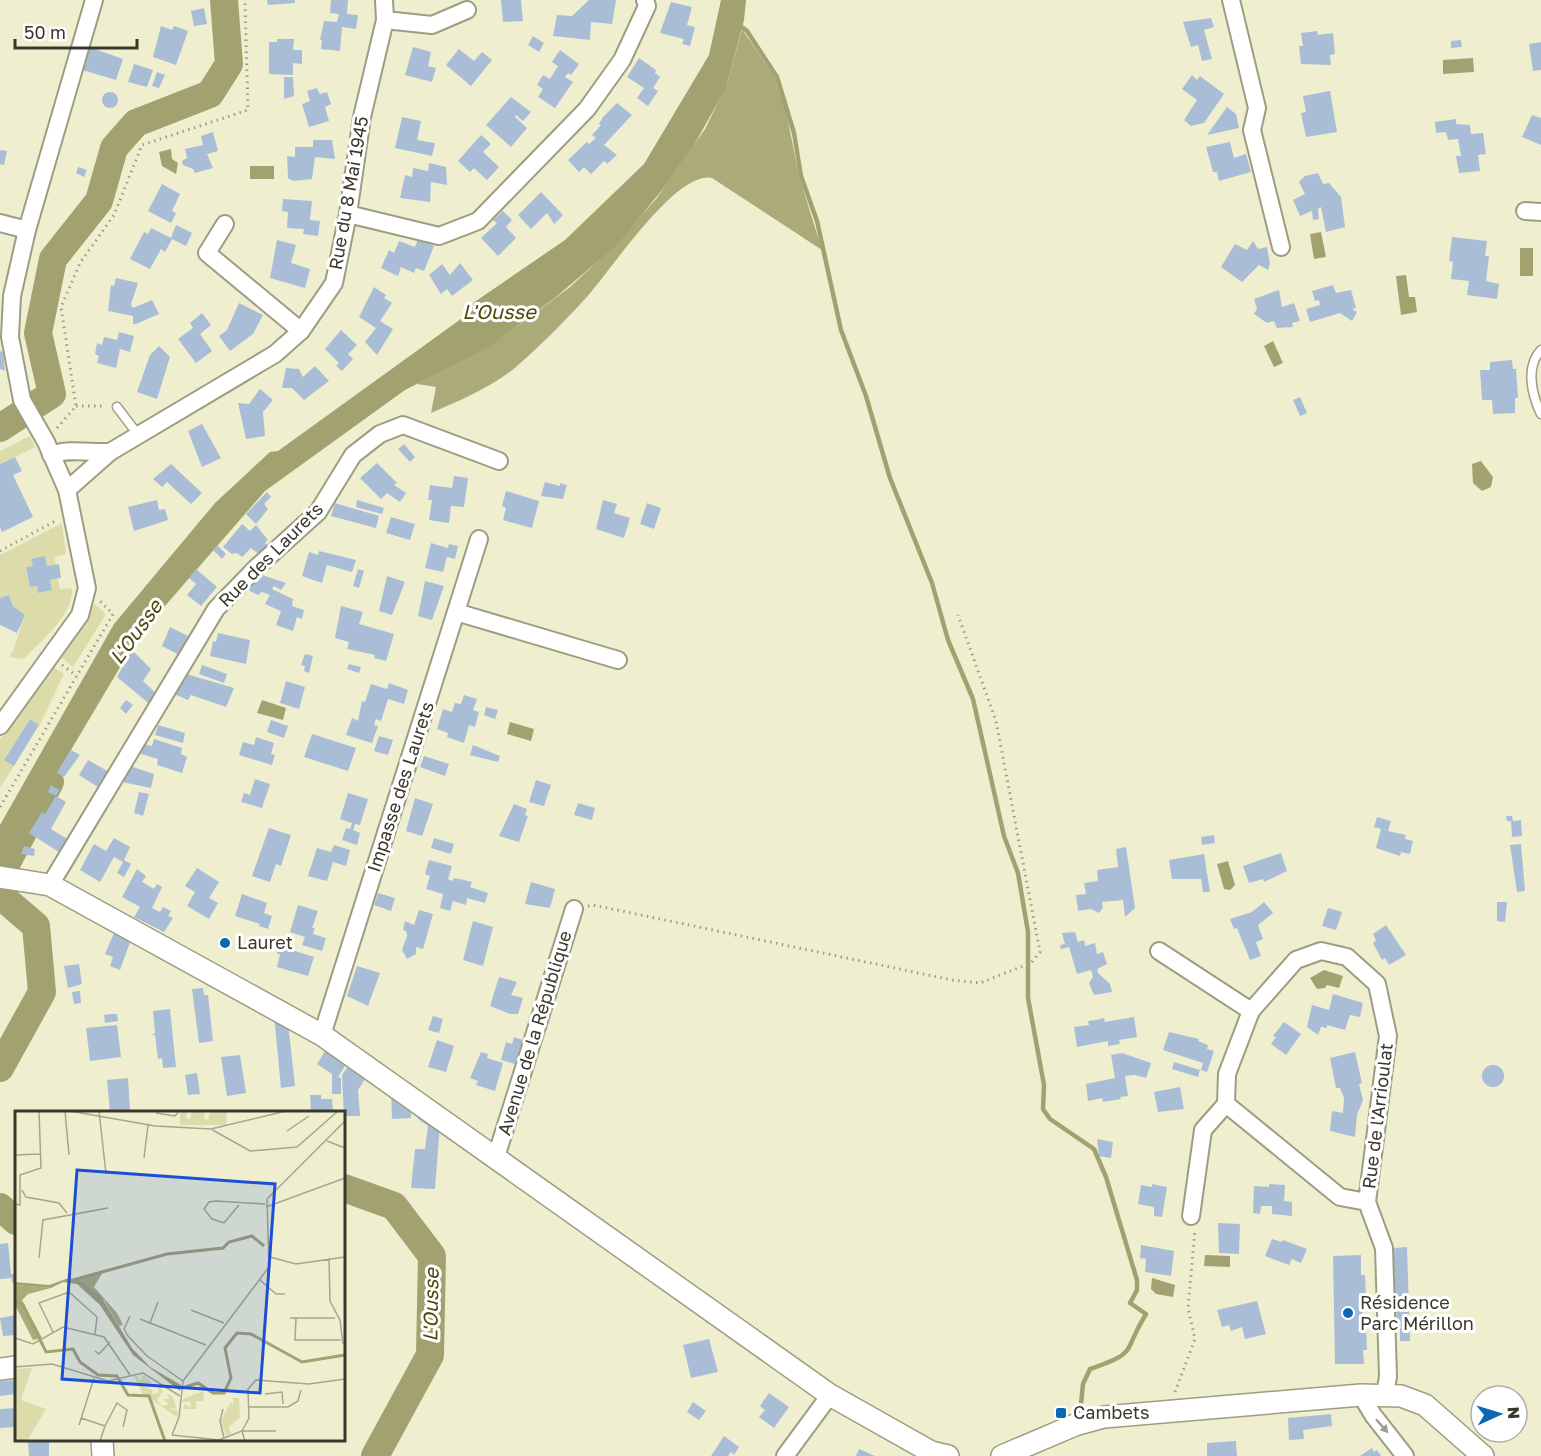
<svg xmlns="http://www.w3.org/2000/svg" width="1541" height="1456" viewBox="0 0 1541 1456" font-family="'Golos Text',sans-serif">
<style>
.green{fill:#dcdcab}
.forest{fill:#abab7a}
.water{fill:#a2a271}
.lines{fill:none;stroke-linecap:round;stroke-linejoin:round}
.stream{stroke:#a2a271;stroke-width:4.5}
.river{stroke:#a2a271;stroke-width:28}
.building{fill:#a9bed6}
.service-casing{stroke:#9d9d81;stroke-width:11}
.minor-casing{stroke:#9d9d81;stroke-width:20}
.tertiary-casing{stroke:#9d9d81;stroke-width:24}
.path{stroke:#9d9d86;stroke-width:3;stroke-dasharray:1.5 4.5;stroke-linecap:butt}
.service{stroke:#fff;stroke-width:8}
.minor{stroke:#fff;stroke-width:16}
.tertiary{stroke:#fff;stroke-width:21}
.oneway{fill:#9c9c96}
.poi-dot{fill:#0b68b5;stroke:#fff;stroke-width:2}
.labels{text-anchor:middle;stroke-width:6;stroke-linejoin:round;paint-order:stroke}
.street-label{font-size:18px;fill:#38382c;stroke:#fff}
.poi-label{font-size:18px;fill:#38382c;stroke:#fff;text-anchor:start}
.water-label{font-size:20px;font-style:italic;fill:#4c4a0e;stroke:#fff}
.inset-river{fill:none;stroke:#a2a271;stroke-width:3}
.inset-road{fill:none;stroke:#a6a68e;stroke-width:1.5}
.view{fill:#1d4ed8;fill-opacity:0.15;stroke:#1d4ed8;stroke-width:3}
.inset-edge{fill:none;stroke:#38382c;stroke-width:3}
</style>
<rect width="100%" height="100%" fill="#efefd0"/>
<g class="green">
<path d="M30,436L35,447L0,464V451Z"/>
<path d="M62,523L66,554L54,557L56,565L47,566L45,557L32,559L33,566L26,567L30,587L37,586L38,593L51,590L50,580L58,579L60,589L72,588C74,616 41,640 24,659L9,657C18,644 18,630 25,615L13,606L9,595L0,598V555Z"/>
<path d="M94,604L105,613V616L73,667L61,657Z"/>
<path d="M52,666L64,674L37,731L39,725L30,719L4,759L14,766L0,788V739Z"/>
</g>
<path class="forest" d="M742,29L774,76L786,111L799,176L822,250L712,178C676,169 608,275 584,300C563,323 539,347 516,367C492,387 459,401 431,413L436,387L417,384L500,338L530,317L570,287L614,246L656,199L705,129L727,84Z"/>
<g class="water">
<path d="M721,0H746L744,20L726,88L694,145L666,185L618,244L556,297L490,346L405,390L265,491L138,637L24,829L18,870L0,868V825L114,624L215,503L270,452L278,451L472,311L473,303L565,240L644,164L709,55Z"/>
<path d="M1473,58L1474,72L1443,74V60Z"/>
<path d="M171,149L172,159L178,163L176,174L162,166L159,152Z"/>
<rect x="250" y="166" width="24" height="13"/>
<path d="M1321,232L1326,257L1314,259L1310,234Z"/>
<rect x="1520" y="248" width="13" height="28"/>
<path d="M1406,275L1409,297H1415L1417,312L1401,315L1396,276Z"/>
<path d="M1273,341L1283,363L1274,367L1264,346Z"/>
<path d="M1481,461L1493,477L1491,487L1482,491L1473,483L1472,464Z"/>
<path d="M262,700L286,708L283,720L257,713Z"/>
<path d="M510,722L534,729L531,741L507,734Z"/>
<path d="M1228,861L1235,885L1230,890L1224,889L1217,864Z"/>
<path d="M1324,970L1343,976L1339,988L1327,985L1325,988L1317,989L1310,978Z"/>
<path d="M1205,1255L1230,1256V1267L1204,1266Z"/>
<path d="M1152,1278L1175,1285L1173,1297L1156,1294L1151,1289Z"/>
</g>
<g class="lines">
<path class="stream" d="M738,24L747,31L777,77L794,133L801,176L817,221L841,330L866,396L890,478L932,583L948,640L973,699L1004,836L1018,873L1028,932V998L1044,1085L1043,1109L1050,1119L1094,1149L1106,1177L1137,1280V1290L1130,1303L1146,1314C1122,1352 1140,1352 1090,1369L1083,1384L1081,1404"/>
<g class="river">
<path d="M0,428L52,394L38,333L53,259L99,201L114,148L136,123L210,94L229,64L224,0"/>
<path d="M5,866L50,782"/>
<path d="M0,887L2,897L36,926L42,992L0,1068"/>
<path d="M344,1188L394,1206L432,1256L430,1355L375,1456"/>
<path d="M0,1207L16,1221"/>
</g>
</g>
<g class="building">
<path d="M267,0H295V3L268,5Z"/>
<path d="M331,0H348L347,14L358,15L356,29L342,27L340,51L321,49L322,40H320L324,21L337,22L339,14L330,13Z"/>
<path d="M501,0H521L523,21L503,22Z"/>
<path d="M589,0H616L612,24L591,22L590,40L553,36L557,15L572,16Z"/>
<path d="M671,2L692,7L687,25L695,27L690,46L682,44L684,39L660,33Z"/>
<path d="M204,8L207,24L194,26L191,11Z"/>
<path d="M1211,18L1214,27L1204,30L1212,59L1202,61L1198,45L1191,47L1183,22Z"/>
<path d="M161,26L172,30L174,26L188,31L176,65L153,57Z"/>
<path d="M1317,31L1318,35L1333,33L1335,54L1330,55L1331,65L1301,64L1299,46H1303L1301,33Z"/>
<path d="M533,36L544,43L539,52L528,45Z"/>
<path d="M277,39H294L293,50H302V64L293,63V75L269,74V42H277Z"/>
<path d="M1461,40L1462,47L1451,48V41Z"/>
<path d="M1541,42V70L1533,71L1529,44Z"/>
<path d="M89,47L123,59L116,80L82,70Z"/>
<path d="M413,47L431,52L428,66L436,68L432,82L405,75Z"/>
<path d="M459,49L474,61L482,52L492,60L471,86L446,65Z"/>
<path d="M560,50L579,64L571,75L568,73L565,77L573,82L555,108L538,97L543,89L537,85L543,75L550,79L558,66L552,62Z"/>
<path d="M639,58L656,70L655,73L660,77L653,88L658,91L648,106L637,98L644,88L627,77Z"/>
<path d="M134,64L153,70L147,87L128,82Z"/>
<path d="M157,72L165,75L159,88L152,86Z"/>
<path d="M1192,75L1197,80L1200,76L1224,94L1204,123L1191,126L1184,120L1197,100L1182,89Z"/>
<path d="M284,77H293L294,96L284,99Z"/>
<path d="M317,88L320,94L327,92L331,104L325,107L329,121L309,127L302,104L310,101L307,91Z"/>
<path d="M1330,91L1337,132L1306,137L1301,113L1306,112L1303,96Z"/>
<circle cx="110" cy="100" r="8"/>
<path d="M511,97L531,112L523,121L516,115L515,117L527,128L511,147L486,125Z"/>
<path d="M617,103L632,115L604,145L617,155L607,164L604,161L591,174L584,167L579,172L568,160L587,142L589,144L596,138L592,135L601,125L599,124L603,117Z"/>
<path d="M1227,107L1236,114L1239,128L1207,135Z"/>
<path d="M1532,115L1541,118V145L1522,137Z"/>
<path d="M402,117L421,121L417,140L435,143L432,156L395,148Z"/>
<path d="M1456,119V124L1470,125L1471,134L1483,133L1486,154L1478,155L1480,171L1459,173L1456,156H1461L1458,139L1448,140L1446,132L1436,133L1435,122Z"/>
<path d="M213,132L218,151L207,154L213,168L195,173L193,169L183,165L182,161L187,158L185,149L203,145L201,136Z"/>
<path d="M481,135L491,144L483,152L499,167L487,180L474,168L470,172L458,161Z"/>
<path d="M313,140H332L335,159L315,157L312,179L293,181L288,178L287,156L295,157V147H313Z"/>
<path d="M1230,142L1234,158L1246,154L1251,172L1219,181L1217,172H1213L1206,147Z"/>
<path d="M0,150L7,151L4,165L0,164Z"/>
<path d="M429,163L446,167L447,185L431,182L430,202L400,198L405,175L412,177L413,168L428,171Z"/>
<path d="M78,167L87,170L84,177L76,173Z"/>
<path d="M1318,173L1323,184L1329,183L1341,197L1345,227L1326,232L1321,207L1318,209L1319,219L1313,220L1312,211L1300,216L1293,200L1305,194L1299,182L1305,176Z"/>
<path d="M162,184L180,194L172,211L176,213L171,223L148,211Z"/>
<path d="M541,192L563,215L554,224L547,213L531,229L518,215Z"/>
<path d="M283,199L312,201L310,220L320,221L318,236L303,234L304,229L287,228L288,212L282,211Z"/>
<path d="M503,211L512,220L506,227L516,238L498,256L481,238L497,223L493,220Z"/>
<path d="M176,225L192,233L186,246L172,239L165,252L161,249L150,269L130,259L144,232L148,234L151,228L171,238Z"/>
<path d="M1452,237L1487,241L1485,256H1489L1486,281L1499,284L1497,299L1467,295L1469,281L1451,279L1453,262L1449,261Z"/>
<path d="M418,239L434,246L424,271L416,268L414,273L401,267L398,276L381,268L389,250L394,253L399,241L415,247Z"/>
<path d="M277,240L296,245L291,263L310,269L305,288L270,278Z"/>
<path d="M1253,241L1258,249L1267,247L1270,264L1268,270L1259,265L1242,282L1221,267L1235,244L1247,250Z"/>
<path d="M460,263L473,280L452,296L447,289L441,294L429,275L442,264L450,275Z"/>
<path d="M116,278L138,283L131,304L133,308L152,300L159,314L136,324H133V316L108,311L111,285L114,286Z"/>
<path d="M1333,285L1336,293L1351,290L1356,308L1352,309L1357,312L1352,321L1340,313L1310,322L1306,309L1320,305L1319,300L1315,301L1312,291Z"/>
<path d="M374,287L386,295L384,298L392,303L380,321L393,329L377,355L365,342L376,328L359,317Z"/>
<path d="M1279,290L1282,307L1294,303L1300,321L1292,323L1293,327L1277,328L1274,321L1267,323L1254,314L1257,309L1254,299Z"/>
<path d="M239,303L263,315L253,334L230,351L219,336L227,330Z"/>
<path d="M202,313L211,325L200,334L212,351L196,363L178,339L193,328L190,323Z"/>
<path d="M341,330L357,345L348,354L353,359L342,371L336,366L339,363L325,349Z"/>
<path d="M119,332L134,336L130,352L120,349L116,368L97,363L99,356L95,354L97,343L102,345L104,337L117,340Z"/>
<path d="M159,346L170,357L157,399L137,392L150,355Z"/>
<path d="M0,351L3,352L5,371L0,369Z"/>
<path d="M1512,360L1513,369H1516L1518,398H1515V413L1493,414L1492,400H1482L1480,370H1490V362Z"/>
<path d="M315,366L329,381L304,400L292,388H282L286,368L299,369L303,377Z"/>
<path d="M260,389L273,400L263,412L265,436L246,439L238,403L249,404Z"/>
<path d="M1300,397L1307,413L1300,416L1293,400Z"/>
<path d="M202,424L221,458L202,467L188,431Z"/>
<path d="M404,444L415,457L410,462L398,449Z"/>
<path d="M15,457L22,471L13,475L33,517L2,532L0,527V464Z"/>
<path d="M377,463L397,483L394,485L406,493L400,502L387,493L381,499L360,478Z"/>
<path d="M171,464L202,493L191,504L167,482L162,487L153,479Z"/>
<path d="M454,476L468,478L464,507L451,506L449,523L429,520L432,500H428L430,485L452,488Z"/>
<path d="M545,482L560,486V483L567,485L563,499L541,496Z"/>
<path d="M506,491L539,501L532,528L503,520L506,508L502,506Z"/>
<path d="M267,492L271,497L264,504L268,509L256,524L246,514Z"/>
<path d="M157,500L159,510L165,509L168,520L134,531L128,507Z"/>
<path d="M357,500L384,508L382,514L356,507Z"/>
<path d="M603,500L617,504L614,513L630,518L624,538L596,529Z"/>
<path d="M335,503L379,516L376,528L331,516Z"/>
<path d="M647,503L661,508L654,529L640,524Z"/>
<path d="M391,517L415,524L410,540L386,533Z"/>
<path d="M242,524L250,531L256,525L268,540L265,543L268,546L260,555L251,548L242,557L237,553L232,554L223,547Z"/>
<path d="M431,543L448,548L449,544L458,546L455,559L447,557L443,572L425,568Z"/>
<path d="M217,545L226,554L222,559L213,550Z"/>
<path d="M319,551L356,560L352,572L327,565L322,583L302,576L309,552L318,555Z"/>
<path d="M45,556L47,566L59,564L61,578L50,580L52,590L38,593L37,586L30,587L26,567L33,566L31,559Z"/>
<path d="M196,569L217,587L201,606L187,595L196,584L189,578Z"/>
<path d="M358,569L364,571L359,588L353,586Z"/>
<path d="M256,573L286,583L281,590L274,586L272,589L293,599L292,606L304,610L302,619L297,617L293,631L276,625L281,611L265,604L270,595L262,592L258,595L246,589Z"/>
<path d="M387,576L405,582L392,615L379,611Z"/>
<path d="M425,581L444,586L432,620L418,616Z"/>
<path d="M9,595L13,606L25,615L17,633L0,625V598Z"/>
<path d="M341,606L363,612L359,624L394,634L386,661L374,658L375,655L347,649L349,642L335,638Z"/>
<path d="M170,627L190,637L181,656L162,646Z"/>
<path d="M218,633L250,640L246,664L210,656L213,641L216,642Z"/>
<path d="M132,650L151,669L143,681L160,697L152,706L117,677Z"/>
<path d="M305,654L313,656L309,673L304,671L305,666L301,665Z"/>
<path d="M349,664L361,667L359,673L347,669Z"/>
<path d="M202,665L227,674L224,683L199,674Z"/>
<path d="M183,673L234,688L226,707L191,695L188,700L172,693Z"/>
<path d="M286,681L305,687L299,709L280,703Z"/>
<path d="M389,683L408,690L404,704L388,699L381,721L376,719L374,725L378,726L372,743L346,735L352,718L358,721L362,701L365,702L371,684L387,689Z"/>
<path d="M464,695L477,699L473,710L479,712L475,727L469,725L464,743L447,737L448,733L437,729L443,709L452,712L455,703L461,704Z"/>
<path d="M126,700L133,705L126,714L120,708Z"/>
<path d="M486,707L498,710L495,719L484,715Z"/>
<path d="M30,719L39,725L14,766L4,760Z"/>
<path d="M271,720L288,726L284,738L267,732Z"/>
<path d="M158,725L185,733L183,743L155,735Z"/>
<path d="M312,734L356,748L348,771L304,757Z"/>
<path d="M379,736L393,740L388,755L374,751Z"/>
<path d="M256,737L274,743L271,754L275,755L272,765L239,755L243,742L254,745Z"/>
<path d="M154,739L182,748L181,754L187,757L182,773L157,765L158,759L141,754L144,744L152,746Z"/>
<path d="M473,745L500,756L498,762L470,755Z"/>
<path d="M71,750L80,755L64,777L57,773Z"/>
<path d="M424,756L449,764L445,776L420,767Z"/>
<path d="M88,760L111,773L101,789L79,775Z"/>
<path d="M127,765L154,774L151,788L122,782Z"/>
<path d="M255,779L270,784L262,808L241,802L244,793L250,795Z"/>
<path d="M536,780L551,785L544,806L529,802Z"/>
<path d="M51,785L59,790L56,796L48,792Z"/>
<path d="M139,792L149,794L143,816L134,813Z"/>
<path d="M348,793L368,799L360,825L355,824L353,830L360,833L357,845L342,840L346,828L350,829L352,823L340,819Z"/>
<path d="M56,796L66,802L51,829L69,840L62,854L29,833L42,812L45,814Z"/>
<path d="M415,798L433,804L422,836L406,831Z"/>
<path d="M578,803L595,808L592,820L574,815Z"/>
<path d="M514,804L527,809L525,815L528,816L519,842L499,836Z"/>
<path d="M1506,816H1512L1513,821L1521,820L1522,836L1512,837L1511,821H1507Z"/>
<path d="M1377,817L1391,821L1388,831L1406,835L1405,839L1413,841L1410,854L1401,852L1400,856L1376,848L1381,829L1374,827Z"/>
<path d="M269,828L291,835L281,866L276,864L270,882L252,876Z"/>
<path d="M1214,835L1215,843L1202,845L1201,837Z"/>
<path d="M114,838L130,847L124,860L131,864L124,877L117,873L123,862L114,857L100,882L80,870L94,844L106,851Z"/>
<path d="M434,838L454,844L451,854L431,848Z"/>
<path d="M1521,844L1525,891L1517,892L1510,845Z"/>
<path d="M334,845L350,850L346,866L333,862L327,881L308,876L317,848L331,852Z"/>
<path d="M24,846L35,849L34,856L21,854Z"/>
<path d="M1126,847L1135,908L1125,917L1123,900L1102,902L1103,908L1099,913L1091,909L1078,911L1076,895L1086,894L1084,883L1098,881L1097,870L1118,867L1116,849Z"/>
<path d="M1281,853L1287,871L1264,882L1263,879L1249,883L1243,866Z"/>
<path d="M1204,854L1210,892H1203L1201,879H1172L1169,860Z"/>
<path d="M429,860L452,866L448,879L452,881L454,878L459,879L458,883L460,879L472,882L470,887L488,893L485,903L467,898L466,905L453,901L450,911L440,908L443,894L426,889L430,876L425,874Z"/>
<path d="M197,868L219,882L209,898L218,903L209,919L187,906L195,892L185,886Z"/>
<path d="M137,869L146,876L142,882L154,889L157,884L162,887L152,908L160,912L163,907L171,911L168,916L173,918L164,932L134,917L140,907L122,897Z"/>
<path d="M531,882L555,889L550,908L525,904Z"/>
<path d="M378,893L395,898L391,911L374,905Z"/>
<path d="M242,894L267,903L264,913L272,916L268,929L259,926L260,924L235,916Z"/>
<path d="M1264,902L1273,913L1258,925L1263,939L1256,942L1261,956L1250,960L1237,928L1234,929L1230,919L1252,912Z"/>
<path d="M1497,902H1507L1505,922L1497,921Z"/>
<path d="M298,905L318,911L312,928H315L313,934L326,938L322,951L302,945L305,937L290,932Z"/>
<path d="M1328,908L1342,912L1336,930L1322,926Z"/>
<path d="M419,910L433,914L423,949L416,947V954L407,959L402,950L407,936L406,931L403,930L405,921L414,925Z"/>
<path d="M473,921L493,927L483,966L463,960Z"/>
<path d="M1386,925L1406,955L1389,965L1385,958L1382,960L1373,943L1376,940L1373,934Z"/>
<path d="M117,926L133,934L120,970L110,966L113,957L105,954Z"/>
<path d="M1075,932L1078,942L1084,940L1085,946L1095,943L1097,954L1103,952L1107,964L1097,969L1098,973L1110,984L1112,992L1094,995L1089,983L1093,977L1091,970L1077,974L1069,947L1061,949L1060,945L1065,944L1062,933Z"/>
<path d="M279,946L314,957L308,976L277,967L280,954H277Z"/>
<path d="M79,964L82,984L68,988L64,966Z"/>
<path d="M357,966L380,973L368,1006L347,996Z"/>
<path d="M499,977L517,982L511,995L523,998L518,1014H510L490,1006Z"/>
<path d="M203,988L204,995H208L213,1041L199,1043L192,989Z"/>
<path d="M80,991L81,1003L74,1004L72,992Z"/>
<path d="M1333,994L1363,1003L1360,1017L1350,1015L1345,1030L1327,1025V1028L1321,1027L1318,1035L1307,1027L1312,1005L1329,1010Z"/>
<path d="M170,1009L176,1067L163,1068L162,1058L158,1059L155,1035H151L155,1033L153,1011Z"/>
<path d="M112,1014H117L118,1021L105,1023L104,1015Z"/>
<path d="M274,1015L288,1023L295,1086L281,1088Z"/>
<path d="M433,1016L443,1019L439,1033L428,1030Z"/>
<path d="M1134,1017L1137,1037L1119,1040L1120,1044L1108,1046V1041L1077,1047L1074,1027L1089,1025L1088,1021L1096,1020L1104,1018L1105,1022Z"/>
<path d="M1284,1022L1301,1034L1286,1055L1271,1044L1276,1037L1273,1036Z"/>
<path d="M117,1025L121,1057L90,1061L86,1028Z"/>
<path d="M1169,1032L1199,1039L1198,1041L1208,1045L1207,1049L1214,1051L1207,1072L1201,1070L1203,1063L1163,1050Z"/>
<path d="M514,1037L523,1040L515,1064L501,1060L506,1042L512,1044Z"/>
<path d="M437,1040L454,1046L446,1072L428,1067Z"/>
<path d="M327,1048L348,1061L338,1077L341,1078V1094H332V1074L317,1064Z"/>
<path d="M481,1052L488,1054L487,1058L503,1063L495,1091L476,1085L478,1081L470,1078Z"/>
<path d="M1355,1052L1362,1083L1359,1084L1363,1100L1357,1115L1355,1137L1330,1131L1332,1111L1343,1113L1344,1098L1340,1088H1336L1330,1058Z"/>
<path d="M1122,1053L1151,1063L1146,1078L1135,1075L1125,1076L1128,1096L1120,1097L1121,1099L1103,1102L1102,1098L1088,1101L1086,1084L1115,1078L1111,1055Z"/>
<path d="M240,1055L246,1093L227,1096L221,1057Z"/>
<path d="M351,1062L369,1081L365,1079L358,1090L360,1116H344L342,1075Z"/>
<path d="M1174,1062L1200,1070L1198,1077L1172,1069Z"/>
<circle cx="1493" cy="1076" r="11"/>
<path d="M197,1073L200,1094L188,1095L185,1075Z"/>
<path d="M128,1078L130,1111L110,1112L107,1080Z"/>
<path d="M1180,1087L1184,1109L1158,1112L1154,1092Z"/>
<path d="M391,1088L411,1102V1118L392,1119Z"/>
<path d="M310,1095H321V1099H332L333,1112H311Z"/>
<path d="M420,1109L440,1124L435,1189L411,1188L415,1149H425L428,1126L418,1119Z"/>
<path d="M1097,1139L1113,1142L1111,1158L1099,1156Z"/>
<path d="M1152,1184L1167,1187L1162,1217L1154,1216V1207L1138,1204L1141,1185L1152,1187Z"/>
<path d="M1269,1184L1285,1185L1284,1201L1292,1202V1216L1272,1214V1206H1261L1260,1214L1253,1213L1254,1186L1269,1187Z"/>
<path d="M1218,1223L1240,1224L1239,1254L1219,1253Z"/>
<path d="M1272,1239L1282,1242L1283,1240L1307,1249L1301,1263L1292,1259L1289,1265L1265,1256Z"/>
<path d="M8,1243L11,1274H16V1282L12,1283V1278L0,1279V1244Z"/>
<path d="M1141,1245L1174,1251L1171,1276L1145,1272L1146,1259L1140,1258Z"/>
<path d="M1407,1247L1410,1341H1400V1330H1397L1393,1248Z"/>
<path d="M1361,1255V1275H1365L1366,1297H1362L1363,1329L1366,1328L1367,1350H1363L1364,1364H1335L1333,1256Z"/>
<path d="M1257,1301L1266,1334L1245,1339L1242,1327L1231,1331L1229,1325L1222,1327L1217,1310Z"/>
<path d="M16,1315V1335L3,1336L0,1318Z"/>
<path d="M709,1339L718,1372L691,1378L683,1345Z"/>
<path d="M16,1380V1394L0,1396V1381Z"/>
<path d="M769,1393L789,1407L774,1428L759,1417L765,1410L760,1406Z"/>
<path d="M693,1402L706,1411L699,1420L687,1412Z"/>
<path d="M16,1408V1427L0,1428V1409Z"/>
<path d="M1331,1414L1332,1426L1303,1430L1304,1439L1289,1440L1288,1418Z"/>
<path d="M724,1436L739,1447L734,1455L731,1452L728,1456H711Z"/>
<path d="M28,1440H49V1456H29Z"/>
<path d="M1236,1441L1237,1456H1207V1443Z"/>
<path d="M1372,1448L1374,1452L1377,1450L1381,1456H1360Z"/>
<path d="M859,1449L875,1456H856Z"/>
</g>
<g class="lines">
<defs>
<g id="service">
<path d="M1541,350C1525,367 1532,395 1541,414"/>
<path d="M117,407L139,436"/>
</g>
<g id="minor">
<path d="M1231,0L1257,108L1252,130L1281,247"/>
<path d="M385,20L432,25L467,10"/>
<path d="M1525,211L1541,212"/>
<path d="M348,214L439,236L478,221L587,109L622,60L647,6L645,0"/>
<path d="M0,223L27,230"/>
<path d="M225,224L207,253L301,331"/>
<path d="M51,455C67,448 92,453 110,452"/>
<path d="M67,490L110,452L275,354L301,331L334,283L348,214L362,117L385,20L384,0"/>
<path d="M456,612L618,660"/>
<path d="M0,726L80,615L87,588L67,490L46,442L22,400L10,337L12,296L27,230L94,0"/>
<path d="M50,885L216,609L257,567L318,512L353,455L380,434L403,425L499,461"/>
<path d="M1159,951L1251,1011"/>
<path d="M322,1035L479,539"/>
<path d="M496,1157L574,909"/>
<path d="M1367,1202L1340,1197L1226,1104L1227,1074L1251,1011L1296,960L1321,951L1347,957L1377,984L1388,1036L1367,1202L1384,1248L1388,1376L1385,1396"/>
<path d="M1191,1216L1203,1130L1226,1104"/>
<path d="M1361,1395L1373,1415L1405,1456"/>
<path d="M785,1456L830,1395"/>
</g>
<g id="tertiary">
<path d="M0,877L50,885L322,1035L830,1395L931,1452L948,1456"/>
<path d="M0,1369L16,1367"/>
<path d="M102,1440L103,1456"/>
<path d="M1002,1456L1075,1425L1104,1417L1361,1395L1401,1396L1425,1405L1483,1456"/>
</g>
</defs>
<use href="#service" class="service-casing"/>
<use href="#minor" class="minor-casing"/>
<use href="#tertiary" class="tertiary-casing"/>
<g class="path">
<path d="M76,406H106"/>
<path d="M0,418L11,409"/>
<path d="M57,428L76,406L61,307L80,263L114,215L142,145L248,110L245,0"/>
<path d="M0,551L57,520"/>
<path d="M62,665L77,676"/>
<path d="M0,807L113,614L99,600"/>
<path d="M588,906L593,905L952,980L980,983L1031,963L1040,952L996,721L958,615"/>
<path d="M1175,1392L1195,1339L1188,1308L1195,1230"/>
</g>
<use href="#service" class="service"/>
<use href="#minor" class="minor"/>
<use href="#tertiary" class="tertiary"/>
</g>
<defs><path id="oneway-solid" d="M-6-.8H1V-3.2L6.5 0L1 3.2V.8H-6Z" transform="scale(1.5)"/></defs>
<use class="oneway" href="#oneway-solid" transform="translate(1382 1426) rotate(48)"/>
<g class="poi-dot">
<circle cx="225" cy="943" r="6"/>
<circle cx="1348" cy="1313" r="6"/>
<rect x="1055" y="1407" width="12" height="12" rx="3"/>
</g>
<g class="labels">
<g class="street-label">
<text transform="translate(349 193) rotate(-80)" y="6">Rue du 8 Mai 1945</text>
<text transform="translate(271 555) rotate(-45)" y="6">Rue des Laurets</text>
<text transform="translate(401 787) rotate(-72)" y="6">Impasse des Laurets</text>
<text transform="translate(535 1033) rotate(-73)" y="6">Avenue de la République</text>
<text transform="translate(1378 1116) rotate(-83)" y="6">Rue de l'Arrioulat</text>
</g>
<g class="poi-label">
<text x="237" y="949">Lauret</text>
<text x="1360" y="1309">Résidence<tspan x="1360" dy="21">Parc Mérillon</tspan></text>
<text x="1073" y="1419">Cambets</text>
</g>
<g class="water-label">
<text x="499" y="319">L'Ousse</text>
<text transform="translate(136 632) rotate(-54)" y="7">L'Ousse</text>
<text transform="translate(431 1305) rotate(-89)" y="7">L'Ousse</text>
</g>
</g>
<g transform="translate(15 1111)">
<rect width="330" height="330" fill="#efefd0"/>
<path d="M165,0H172L171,7L175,8L177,0H190L189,8L193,9L195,0H212L211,14H165ZM17,257L6,289L31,298L12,330H0V258ZM128,264L137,271L128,275L138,279L137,283L143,282L144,276L148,280L142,289L147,295L154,293L147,288H155L151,282L157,285L162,298L154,297L163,300L162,306L127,282L119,265H123L125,270ZM188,280L189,290H181V298H169V293L175,296L176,291H167L168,288ZM217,287H224L225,306L214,316L216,323L211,325L206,310L215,292H219Z" fill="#dcdcab"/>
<path d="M89,159L79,176L102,202L108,214L104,215L89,189L58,168ZM0,174L36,177L13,183L7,189L27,227L18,229L0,194Z" fill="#abab7a"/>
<path d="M54,167L66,170L87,187L117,237L135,256L166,274L165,280L118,244L85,194L62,173L48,171L36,177L0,174V171L34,174Z" fill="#a2a271"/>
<path class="inset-river" d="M58,169L152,143L208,137L214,131L237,125L249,135M0,189L8,194L31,241L58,238L65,251L83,264L102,265L113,284L134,285L150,330M155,270L167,277L183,272L198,282H209L216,267L210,237L222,222L236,223L287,251L330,244"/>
<path class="inset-road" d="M50,0L54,44M55,0L140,15L196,18L271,0M84,0L91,63M141,2L160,5L164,0M196,18L235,40L282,36L323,0M272,20L294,5M312,30L330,37M0,44L25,43M129,47L133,14M7,79L11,86L44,92L52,102M0,93L5,94V64L26,57L24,0M224,94L209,112L197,108L189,98L194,91L201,90L250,93M251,96L330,67M255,146L281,153L330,146M24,147L28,109L93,97M314,147L315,190L325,209L328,233M245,169L261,183H270M176,199L209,212M115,205L109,218L113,225L132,245L168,270M275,207H320M281,207L280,229H326M125,208L191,234M135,212L143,191M38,221L24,192L54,181L82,206L80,223M0,227L18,233L48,216L89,226L115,264M80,240L84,243L95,231M0,256L37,253L93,270L128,262L165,285M250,283L267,281L268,293M234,296H273L283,290L286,279M208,298L205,310L209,327M66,307L90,315L85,330M64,314L79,267M90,315L102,292L112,299L108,316M157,324L164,306L168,270L254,156L252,88L330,10M157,324L204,329L227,320L234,307L233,278L241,269L294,273L330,268M230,330L227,320H261"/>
<path class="view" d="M62,59L260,73L245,282L47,268Z"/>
<rect width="330" height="330" class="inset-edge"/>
</g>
<g transform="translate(1499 1414) rotate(86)"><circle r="28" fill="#ffffff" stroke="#afafab" stroke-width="1.5"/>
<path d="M0-4.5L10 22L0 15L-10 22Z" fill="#0b68b5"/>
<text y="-9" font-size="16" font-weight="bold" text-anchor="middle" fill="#38382c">N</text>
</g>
<path d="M15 39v9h122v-9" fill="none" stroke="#38382c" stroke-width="3"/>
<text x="24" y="39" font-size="18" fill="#38382c" stroke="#ffffff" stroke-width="4.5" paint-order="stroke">50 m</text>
</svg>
